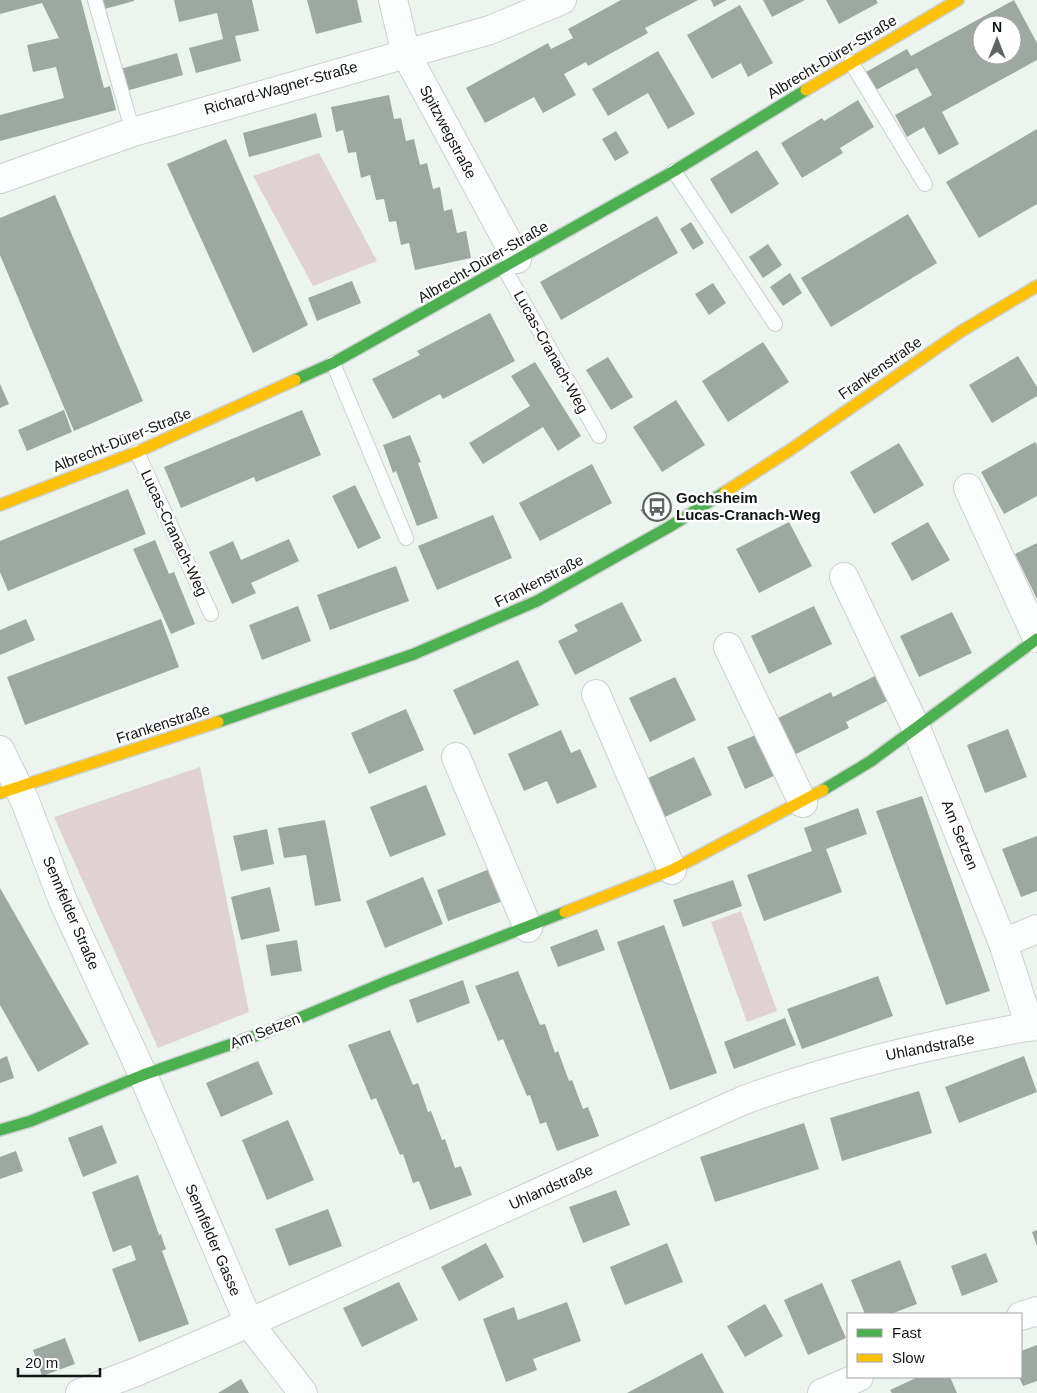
<svg xmlns="http://www.w3.org/2000/svg" width="1037" height="1393" viewBox="0 0 1037 1393" font-family="Helvetica,sans-serif">
<style>
.green{fill:#e0d2d4}
.building{fill:#9ea8a3;fill-rule:evenodd}
.lines{fill:none;stroke-linecap:round;stroke-linejoin:round}
.lane-casing{stroke:#cbd1cd;stroke-width:16}
.street-casing{stroke:#cbd1cd;stroke-width:30}
.fast-casing{stroke:#cbd1cd;stroke-width:14}
.slow-casing{stroke:#cbd1cd;stroke-width:14}
.lane{stroke:#fcfdfd;stroke-width:14}
.street{stroke:#fcfdfd;stroke-width:28}
.fast{stroke:#4caf50;stroke-width:11}
.slow{stroke:#ffc107;stroke-width:11}
.labels{text-anchor:middle;stroke-width:5;stroke-linejoin:round;paint-order:stroke}
.street-label{font-size:15px;fill:#121714;stroke:#fff}
.poi-label{font-size:15px;font-weight:bold;fill:#121714;stroke:#fff;text-anchor:start}
</style>
<rect width="100%" height="100%" fill="#ecf4ef"/>
<g class="green">
<path d="M319,153L377,261L313,286L253,176Z"/>
<path d="M200,767L249,1012L158,1048L54,817Z"/>
<path d="M741,911L777,1011L747,1022L711,922Z"/>
</g>
<g class="building">
<path d="M0,0H81L104,88L110,86L116,110L0,141V115L64,98L56,67L33,72L27,45L59,38L42,3L0,14Z"/>
<path d="M98,0H134V1L101,10Z"/>
<path d="M174,0H252L259,31L235,36L241,61L196,73L189,48L223,39L217,13L179,22Z"/>
<path d="M307,0H357L362,22L316,34Z"/>
<path d="M621,0H698L645,28L648,33L588,66L586,62L564,74L576,95L543,113L534,97L485,123L466,88L548,43L551,49L573,38L568,29Z"/>
<path d="M711,0H727L714,7Z"/>
<path d="M763,0H805L772,17Z"/>
<path d="M826,0H876L878,3L839,24Z"/>
<path d="M1014,0L1037,43V60L942,112L959,144L939,155L924,127L907,137L895,115L932,95L917,68L876,90L866,72L907,49L911,56ZM982,25H1012V55H982Z"/>
<path d="M740,5L773,63L748,77L741,63L712,79L687,35Z"/>
<path d="M658,51L695,114L668,129L648,93L608,116L592,89Z"/>
<path d="M177,53L183,75L126,91L120,69Z"/>
<path d="M389,95L394,119L401,118L406,141L414,139L420,165L427,163L433,189L440,187L444,211L452,209L457,233L466,231L471,258L415,270L409,243L401,245L396,221L389,222L384,199L376,200L370,175L361,178L356,152L348,153L343,130L336,132L331,107Z"/>
<path d="M858,100L874,127L840,148L843,153L802,178L781,143L822,118L824,121Z"/>
<path d="M316,113L322,137L249,157L243,133Z"/>
<path d="M1037,129V204L979,238L946,182Z"/>
<path d="M616,131L629,153L615,161L602,139Z"/>
<path d="M226,139L308,325L253,353L167,164Z"/>
<path d="M757,150L779,184L731,214L710,179Z"/>
<path d="M55,195L143,401L74,431L0,255V218Z"/>
<path d="M908,214L937,263L831,327L801,278Z"/>
<path d="M657,216L678,253L561,320L540,282Z"/>
<path d="M691,222L704,243L693,250L680,229Z"/>
<path d="M768,244L782,265L763,278L749,257Z"/>
<path d="M790,273L802,293L783,306L770,287Z"/>
<path d="M352,281L361,303L317,321L308,298Z"/>
<path d="M713,283L726,303L709,315L695,294Z"/>
<path d="M490,313L515,361L443,399L440,394L393,419L372,379L420,355L417,351Z"/>
<path d="M763,342L789,382L728,422L702,381Z"/>
<path d="M1018,356L1037,387V396L992,423L969,385Z"/>
<path d="M608,357L633,397L611,410L586,370Z"/>
<path d="M535,362L581,436L558,451L543,427L483,464L469,443L530,406L511,376Z"/>
<path d="M0,384L9,404L0,408Z"/>
<path d="M676,400L705,445L662,472L633,427Z"/>
<path d="M64,410L72,432L27,451L18,430Z"/>
<path d="M302,410L321,455L256,482L254,477L181,508L164,467Z"/>
<path d="M410,435L421,462L418,463L438,518L417,526L396,471L393,473L383,445Z"/>
<path d="M1035,442L1037,445V496L1004,514L981,472Z"/>
<path d="M899,443L924,485L874,514L850,472Z"/>
<path d="M592,464L612,503L540,541L519,503Z"/>
<path d="M355,485L381,538L358,549L332,496Z"/>
<path d="M128,489L146,534L8,591L0,572V541Z"/>
<path d="M653,502L656,507L644,515L640,510Z"/>
<path d="M493,515L512,558L437,590L418,546Z"/>
<path d="M789,522L812,566L759,593L736,549Z"/>
<path d="M928,522L950,560L912,581L891,543Z"/>
<path d="M289,539L299,561L251,583L256,593L232,604L209,552L233,541L241,560Z"/>
<path d="M155,540L169,574L174,572L195,624L171,634L133,549Z"/>
<path d="M1037,543V599L1015,554Z"/>
<path d="M396,566L409,601L330,630L317,595Z"/>
<path d="M622,602L642,641L575,675L558,641L578,631L574,625Z"/>
<path d="M298,606L311,641L262,660L249,625Z"/>
<path d="M814,606L832,644L769,674L751,636Z"/>
<path d="M952,612L972,653L919,677L900,636Z"/>
<path d="M26,619L35,640L0,655V630Z"/>
<path d="M161,619L179,667L25,725L7,677Z"/>
<path d="M518,660L539,705L474,735L453,690Z"/>
<path d="M875,676L887,701L846,722L849,728L794,755L776,719L831,692L833,697Z"/>
<path d="M675,677L696,720L650,742L629,698Z"/>
<path d="M406,709L424,750L369,774L351,733Z"/>
<path d="M1008,729L1027,777L985,793L967,745Z"/>
<path d="M561,730L571,753L580,749L597,787L557,804L547,781L524,791L508,754Z"/>
<path d="M758,734L776,775L745,789L727,747Z"/>
<path d="M694,757L712,795L665,817L648,778Z"/>
<path d="M426,785L446,835L390,857L370,807Z"/>
<path d="M922,796L990,991L946,1005L876,811Z"/>
<path d="M858,808L867,834L826,849L842,892L764,921L747,875L812,851L804,828Z"/>
<path d="M325,820L341,901L315,906L306,855L284,858L278,828Z"/>
<path d="M267,829L274,864L241,871L233,836Z"/>
<path d="M1037,836V891L1021,897L1002,849Z"/>
<path d="M492,868L503,901L448,921L437,890Z"/>
<path d="M423,877L443,924L385,948L366,901Z"/>
<path d="M733,880L742,906L683,927L673,900Z"/>
<path d="M270,887L280,931L241,940L231,897Z"/>
<path d="M0,888L89,1044L38,1072L0,1005Z"/>
<path d="M664,925L717,1073L670,1090L617,942Z"/>
<path d="M597,929L605,950L558,967L550,947Z"/>
<path d="M297,940L302,971L271,976L266,945Z"/>
<path d="M518,971L540,1025L545,1024L555,1053L558,1051L569,1081L572,1080L583,1109L588,1107L599,1136L557,1151L546,1122L540,1124L530,1095L527,1096L503,1039L498,1041L475,986Z"/>
<path d="M878,976L893,1016L802,1049L787,1009Z"/>
<path d="M463,980L470,1003L417,1023L409,1000Z"/>
<path d="M785,1018L796,1045L734,1069L724,1042Z"/>
<path d="M390,1030L413,1085L418,1083L428,1112L431,1111L442,1140L445,1139L455,1168L461,1166L472,1195L430,1210L419,1181L413,1183L403,1154L400,1155L376,1098L371,1100L348,1045Z"/>
<path d="M7,1056L14,1078L0,1083V1059Z"/>
<path d="M1024,1056L1037,1092L959,1123L945,1087Z"/>
<path d="M258,1061L273,1094L221,1117L206,1083Z"/>
<path d="M919,1091L932,1133L842,1161L830,1118Z"/>
<path d="M288,1120L314,1180L267,1200L242,1140Z"/>
<path d="M804,1123L819,1169L715,1202L700,1157Z"/>
<path d="M102,1125L117,1163L83,1177L68,1138Z"/>
<path d="M16,1151L23,1171L0,1179V1157Z"/>
<path d="M138,1175L159,1235L161,1234L163,1241L166,1249L162,1251L189,1324L139,1342L112,1269L136,1260L131,1245L113,1252L92,1192Z"/>
<path d="M616,1190L630,1225L583,1243L569,1207Z"/>
<path d="M328,1209L342,1246L289,1266L275,1229Z"/>
<path d="M1037,1230V1246L1032,1232Z"/>
<path d="M486,1243L504,1277L459,1301L441,1267Z"/>
<path d="M667,1243L683,1282L625,1305L610,1267Z"/>
<path d="M986,1253L998,1282L962,1296L951,1266Z"/>
<path d="M900,1260L917,1304L891,1314H865L851,1280Z"/>
<path d="M399,1282L418,1320L362,1347L343,1308Z"/>
<path d="M822,1283L846,1338L808,1355L784,1300Z"/>
<path d="M567,1302L581,1341L533,1359L537,1370L506,1382L483,1319L514,1307L518,1320Z"/>
<path d="M765,1304L783,1336L745,1357L727,1326Z"/>
<path d="M65,1338L75,1364L42,1376L33,1350Z"/>
<path d="M1037,1345V1381L1023,1386L1019,1377L1021,1351Z"/>
<path d="M702,1353L724,1393H627L661,1375Z"/>
<path d="M918,1377H950L957,1393H892L890,1390Z"/>
<path d="M241,1379L249,1393H218Z"/>
</g>
<g class="lines">
<defs>
<g id="lane">
<path d="M95,0L133,132"/>
<path d="M851,62L925,184"/>
<path d="M674,171L775,324"/>
<path d="M504,268L599,436"/>
<path d="M333,363L406,538"/>
<path d="M137,452L211,614"/>
</g>
<g id="street">
<path d="M393,0L406,54L517,259"/>
<path d="M0,179L133,132L490,30L562,0"/>
<path d="M968,488L1037,638"/>
<path d="M844,577L916,728L1003,943L1030,1027"/>
<path d="M728,647L803,803"/>
<path d="M596,694L672,870"/>
<path d="M0,750L25,801L63,901L143,1075L249,1323L303,1393"/>
<path d="M456,757L528,928"/>
<path d="M1003,943L1037,929"/>
<path d="M1021,1316L1037,1311"/>
<path d="M80,1393L136,1372L249,1323L744,1100C840,1065 937,1043 1037,1025"/>
<path d="M822,1393L859,1377"/>
</g>
<g id="fast">
<path d="M295,380L333,363L674,171L806,90"/>
<path d="M218,722L414,654L537,601L669,527L725,492"/>
<path d="M823,790L871,761L1037,639"/>
<path d="M0,1130L31,1121L143,1075L266,1032L388,981L565,912"/>
</g>
<g id="slow">
<path d="M806,90L958,0"/>
<path d="M725,492L790,450L960,332L1037,286"/>
<path d="M0,505L137,452L295,380"/>
<path d="M0,793L218,722"/>
<path d="M565,912L672,870L823,790"/>
</g>
</defs>
<use href="#lane" class="lane-casing"/>
<use href="#street" class="street-casing"/>
<use href="#fast" class="fast-casing"/>
<use href="#slow" class="slow-casing"/>
<use href="#lane" class="lane"/>
<use href="#street" class="street"/>
<use href="#fast" class="fast"/>
<use href="#slow" class="slow"/>
</g>
<defs>
<symbol id="bus-ring" viewBox="-11 -11 22 22"><circle r="9.5" fill="#fff" stroke="#5e6461" stroke-width="1.5"/><path d="M-5-6H5V4H4V6H2V4H-2V6H-4V4H-5ZM-3.5-4V0h7V-4ZM-3.5 1.2v1.5H-2V1.2ZM2 1.2v1.5H3.5V1.2Z" fill="#5e6461"/></symbol>
</defs>
<g fill-rule="evenodd">
<use href="#bus-ring" x="641" y="491" width="32" height="32"/>
</g>
<g class="labels">
<g class="street-label">
<text transform="translate(832 57) rotate(-31)" y="5">Albrecht-Dürer-Straße</text>
<text transform="translate(281 88) rotate(-16)" y="5">Richard-Wagner-Straße</text>
<text transform="translate(448 132) rotate(62)" y="5">Spitzwegstraße</text>
<text transform="translate(483 262) rotate(-30)" y="5">Albrecht-Dürer-Straße</text>
<text transform="translate(551 352) rotate(61)" y="5">Lucas-Cranach-Weg</text>
<text transform="translate(880 368) rotate(-35)" y="5">Frankenstraße</text>
<text transform="translate(122 440) rotate(-22)" y="5">Albrecht-Dürer-Straße</text>
<text transform="translate(174 533) rotate(65)" y="5">Lucas-Cranach-Weg</text>
<text transform="translate(539 581) rotate(-27)" y="5">Frankenstraße</text>
<text transform="translate(163 724) rotate(-18)" y="5">Frankenstraße</text>
<text transform="translate(960 835) rotate(68)" y="5">Am Setzen</text>
<text transform="translate(71 913) rotate(67)" y="5">Sennfelder Straße</text>
<text transform="translate(265 1031) rotate(-21)" y="5">Am Setzen</text>
<text transform="translate(930 1047) rotate(-11)" y="5">Uhlandstraße</text>
<text transform="translate(551 1187) rotate(-24)" y="5">Uhlandstraße</text>
<text transform="translate(213 1240) rotate(67)" y="5">Sennfelder Gasse</text>
</g>
<g class="poi-label">
<text x="676" y="503">Gochsheim<tspan x="676" dy="17">Lucas-Cranach-Weg</tspan></text>
</g>
</g>
<rect x="847" y="1313" width="175" height="65" fill="#ffffff" stroke="#a0a2a1"/>
<rect x="857" y="1329" width="25" height="8" fill="#4caf50" stroke="#a0a2a1"/>
<text x="892" y="1338" font-size="15" fill="#121714">Fast</text>
<rect x="857" y="1354" width="25" height="8" fill="#ffc107" stroke="#a0a2a1"/>
<text x="892" y="1363" font-size="15" fill="#121714">Slow</text>
<g transform="translate(997 40)"><circle r="24" fill="#ffffff" stroke="#a0a2a1"/>
<path d="M0-4L9 19L0 12L-9 19Z" fill="#5e6461"/>
<text y="-8" font-size="14" font-weight="bold" text-anchor="middle" fill="#121714">N</text>
</g>
<path d="M18 1368v8h82v-8" fill="none" stroke="#121714" stroke-width="2.5"/>
<text x="25" y="1368" font-size="15" fill="#121714" stroke="#ffffff" stroke-width="4" paint-order="stroke">20 m</text>
</svg>
